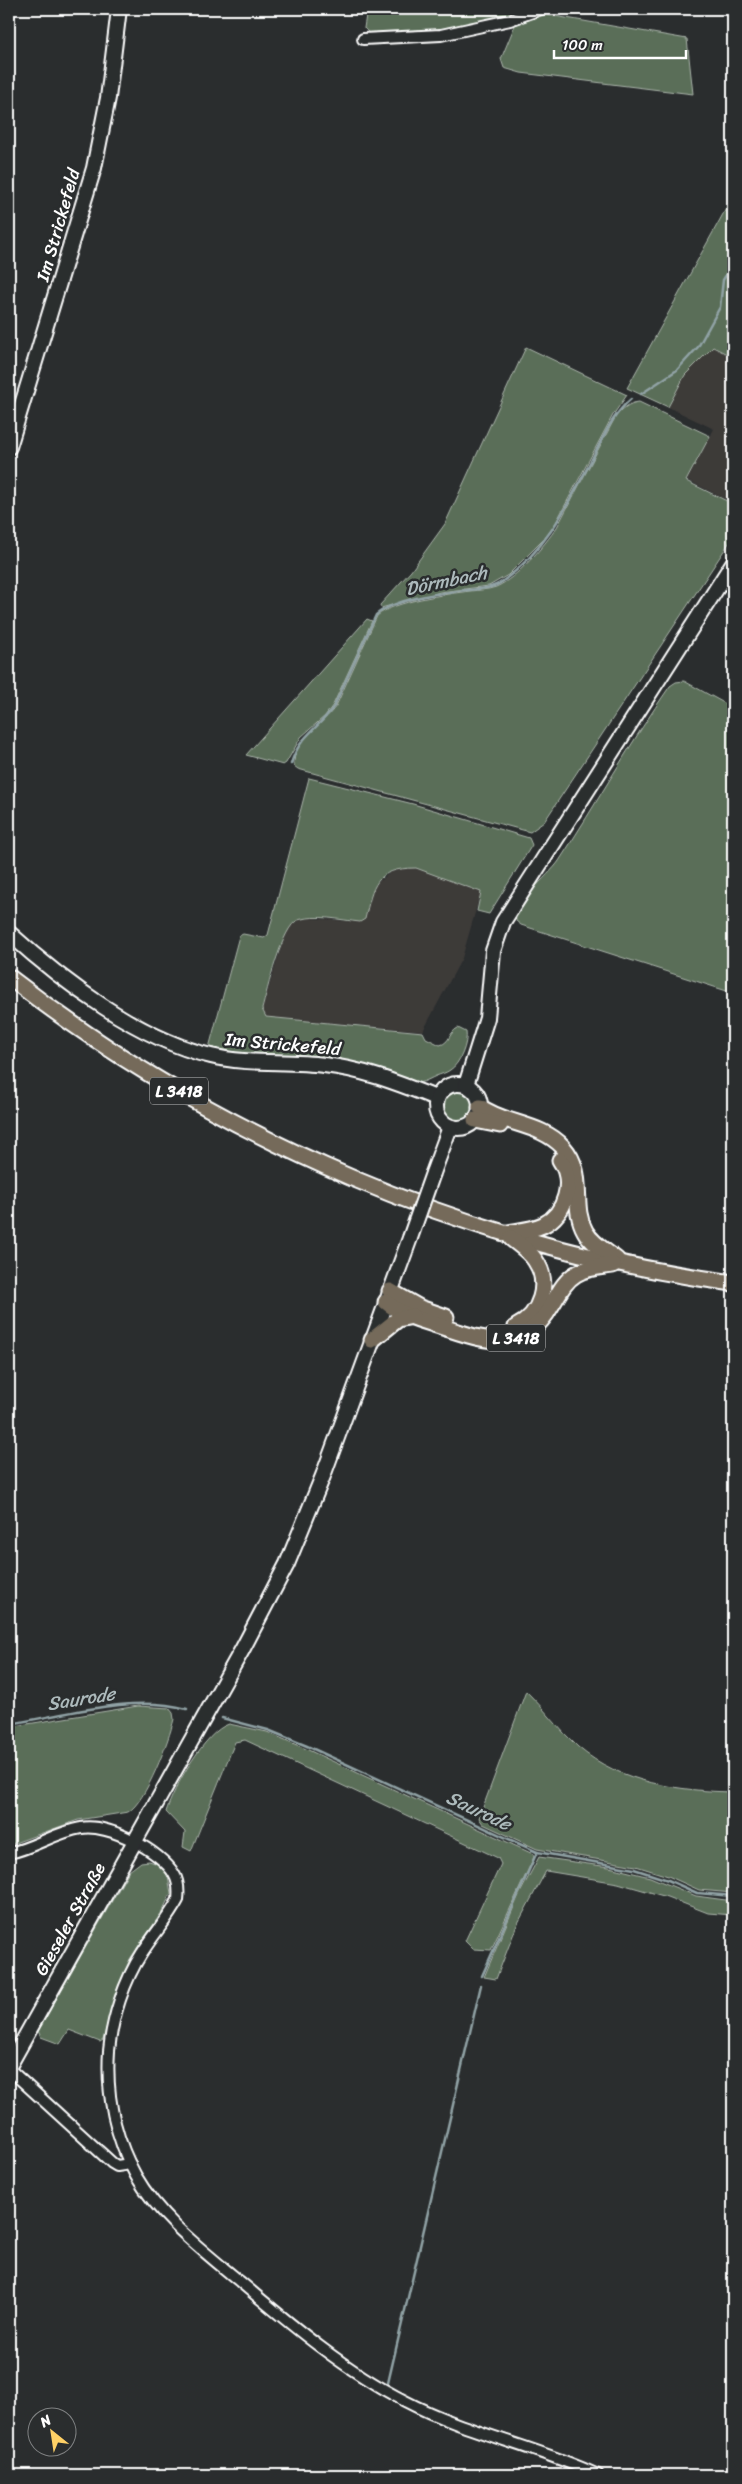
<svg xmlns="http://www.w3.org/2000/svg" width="742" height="2484" viewBox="0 0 742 2484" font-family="Sriracha,sans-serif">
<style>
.built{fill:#3d3a39}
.green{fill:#5a6e59;stroke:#acb6ac}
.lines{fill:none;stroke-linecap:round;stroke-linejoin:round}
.stream{stroke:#91a3a6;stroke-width:2.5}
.street-casing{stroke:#fff;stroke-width:14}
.secondary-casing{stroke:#fff;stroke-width:18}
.primary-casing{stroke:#fff;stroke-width:19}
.street{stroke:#2a2d2e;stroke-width:10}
.secondary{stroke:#2a2d2e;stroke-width:14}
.primary{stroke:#746a5a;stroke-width:15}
.secondary-bridge-casing{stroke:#fff;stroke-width:18;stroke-linecap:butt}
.secondary-bridge{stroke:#2a2d2e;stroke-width:14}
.labels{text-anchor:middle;stroke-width:5;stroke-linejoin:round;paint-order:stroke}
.shield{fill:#2a2d2e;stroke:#bfc0c0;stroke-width:1}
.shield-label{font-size:16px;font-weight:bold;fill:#fff}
.street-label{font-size:18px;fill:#fff;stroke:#2a2d2e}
.water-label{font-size:19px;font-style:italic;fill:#adbabc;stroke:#2a2d2e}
</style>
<rect width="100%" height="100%" fill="#2a2d2e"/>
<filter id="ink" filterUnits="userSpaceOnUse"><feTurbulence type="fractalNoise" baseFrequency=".02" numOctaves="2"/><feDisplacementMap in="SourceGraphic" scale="10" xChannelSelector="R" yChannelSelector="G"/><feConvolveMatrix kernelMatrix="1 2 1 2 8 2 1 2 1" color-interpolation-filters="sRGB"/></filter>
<g filter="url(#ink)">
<g class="built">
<path d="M713,347L733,357V503L687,480L714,429L668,407L685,375Z"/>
<path d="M405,868H416L481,892L462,958L423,1031L266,1017L262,1009L286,931L291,925L297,920L311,918L360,922L365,919L373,886L391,872Z"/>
</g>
<g class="green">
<path d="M367,9H523L465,26L441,30L370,34L364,28Z"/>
<path d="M543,14L687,39L693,94L521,73L504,68L501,59L515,25Z"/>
<path d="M733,196V357L713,347L685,375L668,407L627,388Z"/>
<path d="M526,347L627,395L613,415L554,526L546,537L508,575L489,586L440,592L381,608L380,605L411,571L445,524Z"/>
<path d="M639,402L710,436L686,481L733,504V537L544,822L530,832L298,769L294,766C292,740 323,725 336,706L377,616C393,601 447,594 470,591C478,590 488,590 496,587C517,578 544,546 557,527L616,416C623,409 628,403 639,402Z"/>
<path d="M367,619L372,621L333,705L325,716L301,737L286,763L283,765L246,755Z"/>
<path d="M684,681L733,708V993L521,925L516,921C512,904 549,876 559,861C597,803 630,743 670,686L676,682Z"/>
<path d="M309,778L413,804L529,838L532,845L489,914L477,911L481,892L416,868C375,868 373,886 365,919L360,922C341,920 316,914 298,920C282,926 267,991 262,1009L266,1017L423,1032L426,1038L440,1045C450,1043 449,1032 458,1028L466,1032C468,1043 460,1064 450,1070C446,1073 441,1074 436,1076C425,1081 422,1084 411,1082C382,1072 355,1061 325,1058C286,1054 248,1057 209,1048L239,936L243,934L264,938L268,935Z"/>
<circle cx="458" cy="1105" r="17"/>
<path d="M526,1691C544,1708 559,1730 578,1747C620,1783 680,1791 733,1792V1893L699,1890L668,1876L636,1866L537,1849L483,1824L479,1818Z"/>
<path d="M138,1706L169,1708L173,1713L174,1719C169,1740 146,1802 128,1812L78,1820L9,1845V1727Z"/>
<path d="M229,1724L267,1732L306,1749L533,1854L534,1857L491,1950L473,1949L465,1941L501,1864L498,1858L245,1740L235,1742L191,1851L183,1847L185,1832L166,1812C173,1789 205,1731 229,1724Z"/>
<path d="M539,1857L609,1867L650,1877L696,1896L733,1901V1915L708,1913L667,1897L618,1883L546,1871L517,1925L496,1979L484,1977L519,1895Z"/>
<path d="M149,1861L161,1865L167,1872L171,1893L162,1912L130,1959L116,1992L103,2040L100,2042L69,2030L60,2044L41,2037L38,2031L129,1871L141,1862Z"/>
</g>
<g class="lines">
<g class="stream">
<path d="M641,394L677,370L698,347L720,307L723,280L733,264"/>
<path d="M291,764C299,735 319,729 334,706L376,615C395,598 442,593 467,590C479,589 493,589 503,581C547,549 567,506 592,459C603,438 612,415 631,399"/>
<path d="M222,1718L268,1730L307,1746L537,1852L634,1869L668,1880L697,1893L733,1896"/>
<path d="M9,1724C65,1715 132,1694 187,1709"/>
<path d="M482,1976L537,1852"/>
<path d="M388,2383L481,1985"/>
</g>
<defs>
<g id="street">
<path d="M363,39L441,35L510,20L541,9"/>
<path d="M9,1853C34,1848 56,1832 81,1828C108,1823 161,1851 174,1874C179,1882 179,1891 178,1900C168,1919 153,1935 142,1953C124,1981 112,2018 109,2051C106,2094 115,2138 136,2176C160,2218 201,2249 238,2280C290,2324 344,2370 405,2401C466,2433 536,2446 598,2475"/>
<path d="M9,2069L112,2163L117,2166L130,2164"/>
</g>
<g id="secondary">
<path d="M9,447L94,168L108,98L119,9"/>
<path d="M9,933C63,982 139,1039 211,1056C248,1065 286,1060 324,1065C363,1069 400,1084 436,1098"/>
<circle cx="458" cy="1106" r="22"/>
<path d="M466,1085L487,1018L493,951L503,922L733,563"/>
<path d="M433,1173L450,1127"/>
<path d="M9,2066L242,1650L287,1564L323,1476L410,1238"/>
</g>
<g id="primary">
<path d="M9,977C217,1139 472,1248 733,1283"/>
<path d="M480,1107C505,1125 541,1123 563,1147C587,1174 570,1205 585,1231C592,1244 606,1251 617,1260"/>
<path d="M475,1120L500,1125"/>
<path d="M508,1233C519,1231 532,1230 543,1225C566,1214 575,1181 560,1160"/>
<path d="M511,1238C519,1245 529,1251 535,1260C551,1283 541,1315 516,1327"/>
<path d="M390,1291L420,1308L446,1317"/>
<path d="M386,1302C403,1317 427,1321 449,1329C491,1343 525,1352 551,1306C558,1295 564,1281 576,1274C588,1267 601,1267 613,1265"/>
<path d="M372,1340L398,1319L413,1316"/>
</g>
</defs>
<use href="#street" class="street-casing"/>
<use href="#secondary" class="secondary-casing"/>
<use href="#primary" class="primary-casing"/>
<use href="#street" class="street"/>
<use href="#secondary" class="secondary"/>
<use href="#primary" class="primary"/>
<defs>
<path id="secondary-bridge" d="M410,1238L433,1173"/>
</defs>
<use href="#secondary-bridge" class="secondary-bridge-casing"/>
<use href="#secondary-bridge" class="secondary-bridge"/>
</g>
</g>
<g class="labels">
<g class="shield">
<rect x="150" y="1077.5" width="58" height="27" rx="4"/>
<rect x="487" y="1324.5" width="58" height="27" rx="4"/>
</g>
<g class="shield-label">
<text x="179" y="1097">L 3418</text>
<text x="516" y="1344">L 3418</text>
</g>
<g class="street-label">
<text transform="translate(58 225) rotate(-74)" y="6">Im Strickefeld</text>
<text transform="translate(283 1044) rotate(5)" y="6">Im Strickefeld</text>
<text transform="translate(70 1919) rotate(-61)" y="6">Gieseler Straße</text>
</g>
<g class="water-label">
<text transform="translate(446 580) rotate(-12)" y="7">Dörmbach</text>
<text transform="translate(81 1698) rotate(-9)" y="7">Saurode</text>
<text transform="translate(479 1810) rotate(25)" y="7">Saurode</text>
</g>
</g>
<rect width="742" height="2484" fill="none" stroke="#2a2d2e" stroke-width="30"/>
<rect x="15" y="15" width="712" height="2454" fill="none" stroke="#fff" stroke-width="2" filter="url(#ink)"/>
<g transform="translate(52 2432) rotate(330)"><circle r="24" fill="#2a2d2e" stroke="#7f8182"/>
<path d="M0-4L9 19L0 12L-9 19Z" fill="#ffd166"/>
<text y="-8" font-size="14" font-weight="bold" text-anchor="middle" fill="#ffffff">N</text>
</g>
<path d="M554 50v8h132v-8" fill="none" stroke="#ffffff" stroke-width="2.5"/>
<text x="562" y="50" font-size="15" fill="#ffffff" stroke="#2a2d2e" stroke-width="4" paint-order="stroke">100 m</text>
</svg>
